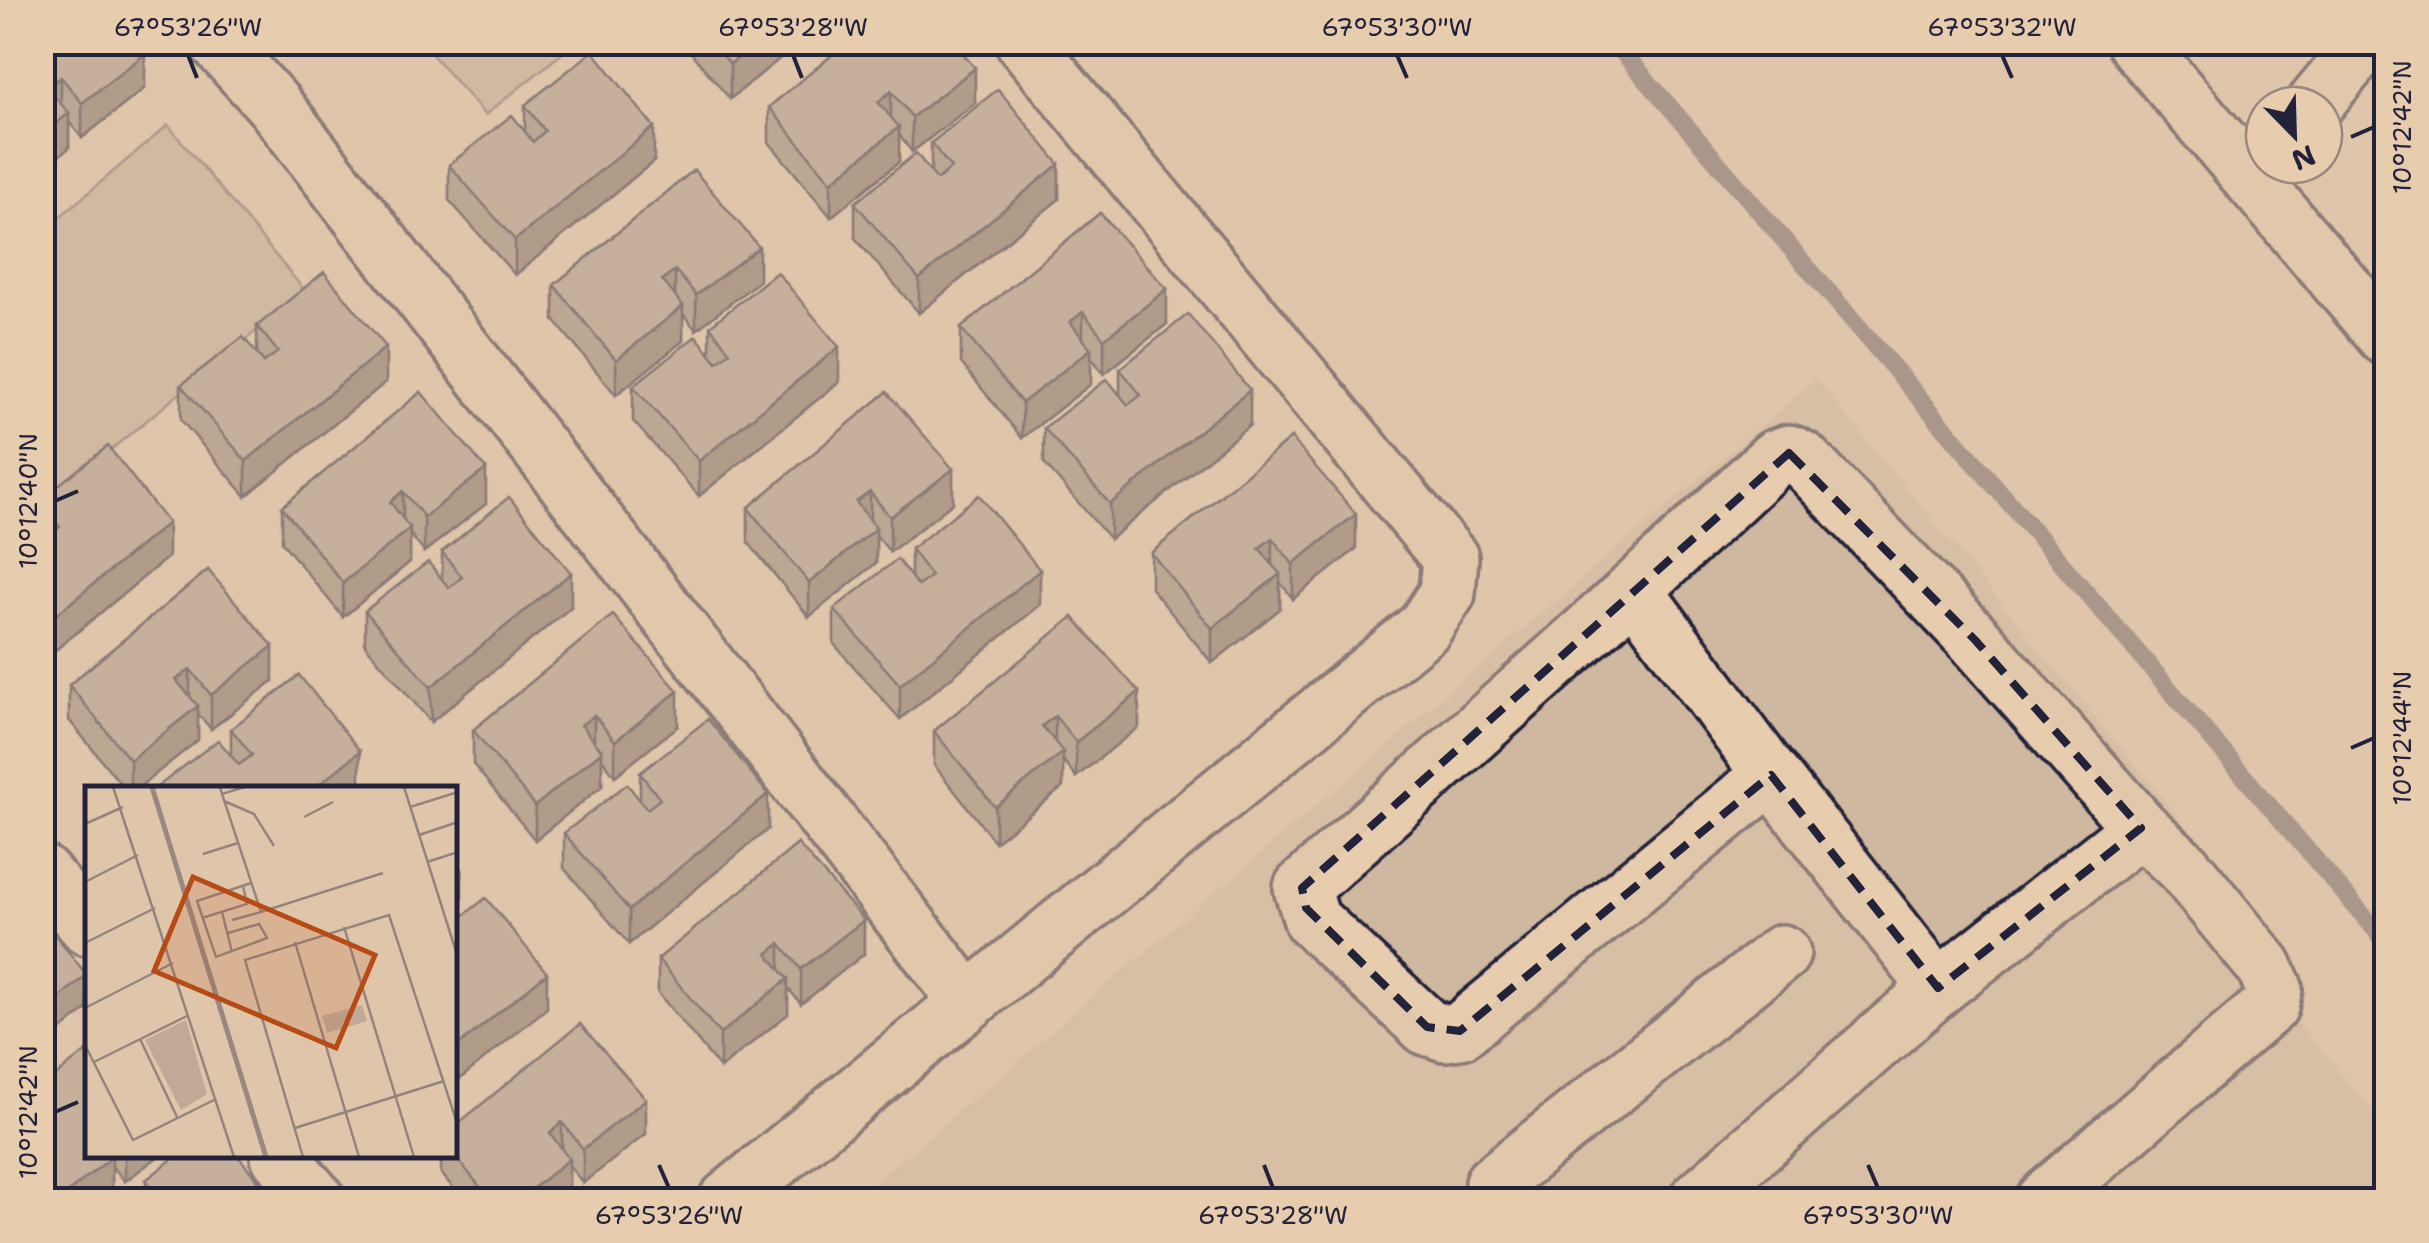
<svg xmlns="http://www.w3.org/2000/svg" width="2429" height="1243" viewBox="0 0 2429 1243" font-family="'Shantell Sans',sans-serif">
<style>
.built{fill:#cfb8a0}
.green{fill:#c0aa97;stroke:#716669;stroke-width:2.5}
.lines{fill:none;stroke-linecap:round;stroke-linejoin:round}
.stream{stroke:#695f66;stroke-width:18}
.minor-casing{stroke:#22223b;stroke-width:62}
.minor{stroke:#e7ccae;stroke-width:55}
.wall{fill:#938377;stroke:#22223b;stroke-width:2.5}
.shaded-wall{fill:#786a61;stroke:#22223b;stroke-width:2.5}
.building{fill:#ab988a;stroke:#22223b;stroke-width:2.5}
.marked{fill:none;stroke:#22223b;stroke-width:8;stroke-dasharray:20 12;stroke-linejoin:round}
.ticks{fill:none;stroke:#22223b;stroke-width:4}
.inset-river{fill:none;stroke:#998882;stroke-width:5}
.inset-road{fill:none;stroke:#93847d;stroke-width:2.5}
.view{fill:#b64b18;fill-opacity:0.15;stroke:#b64b18;stroke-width:5}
.inset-edge{fill:none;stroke:#22223b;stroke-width:5}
.neatline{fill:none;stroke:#22223b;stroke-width:4}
.ticks-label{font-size:25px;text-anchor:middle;fill:#22223b}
</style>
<rect width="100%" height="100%" fill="#dfc5a9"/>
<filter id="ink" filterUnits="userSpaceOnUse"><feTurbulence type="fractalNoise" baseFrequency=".01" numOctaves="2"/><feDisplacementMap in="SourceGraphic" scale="20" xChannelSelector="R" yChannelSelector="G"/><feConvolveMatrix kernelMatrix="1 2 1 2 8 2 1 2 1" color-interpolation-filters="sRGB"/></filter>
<g filter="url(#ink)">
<path class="built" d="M1816,379L2298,962L2300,1026L2386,1126V1200H855Z"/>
<g class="green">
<path d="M422,43H575L485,115Z"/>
<path d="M168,125L305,291L43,505V231Z"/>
</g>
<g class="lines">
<path class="stream" d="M1614,42L2386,942"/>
<defs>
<g id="minor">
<path d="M217,42L274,105L968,1002"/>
<path d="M2135,42L2386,337"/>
<path d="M2314,105L2366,42"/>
<path d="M1634,590L1771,775L1938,988"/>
<path d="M1771,775L1460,1031L1445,1033L1427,1027L1312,920L1302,888L1634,590L1775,458L1789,453L1802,459L1975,640L2141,828L2184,868L2264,966L2274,988L2270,1006L2044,1200"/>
<path d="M42,873L88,927"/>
<path d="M279,1156L317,1200"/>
<path d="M1493,1183L1782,953"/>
<path d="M727,1200L1424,628L1447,593L1450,558L1024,42"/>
<path d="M1697,1200L1938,988L2141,828"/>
</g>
</defs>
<use href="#minor" class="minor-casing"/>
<use href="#minor" class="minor"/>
</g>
<g class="wall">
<path d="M42,42L145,88L82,138L69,122V148L42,169Z"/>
<path d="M682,42H800L730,99Z"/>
<path d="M848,42L975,103L912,152L899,135V162L831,217L769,142V107Z"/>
<path d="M525,105L654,161L515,275L449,200V165L525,132Z"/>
<path d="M931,143L1059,199L919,313L855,238V203L931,171Z"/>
<path d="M694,170L759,281L696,330L683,314V341L616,395L554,320V285Z"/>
<path d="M1100,213L1167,324L1104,374L1091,357V384L1022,438L961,363V328Z"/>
<path d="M257,326L386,382L246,496L181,420V385L257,354Z"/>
<path d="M710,326L839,382L699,496L633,421V386L710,354Z"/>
<path d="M1120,369L1250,425L1110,539L1044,463V428L1120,396Z"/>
<path d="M421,392L486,504L424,552L410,534V562L343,617L282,542V507Z"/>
<path d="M887,392L953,503L890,552L876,535V563L809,617L748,542V508Z"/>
<path d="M1291,438L1356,549L1293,599L1280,582V609L1212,663L1151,588V553Z"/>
<path d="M42,498L168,557L42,661Z"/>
<path d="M911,549L1040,605L900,719L834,644V609L911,577Z"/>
<path d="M442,552L571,607L431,722L365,645V611L442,580Z"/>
<path d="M208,570L273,681L211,729L198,714V740L138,788H124L69,720V685Z"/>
<path d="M613,615L678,726L615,776L602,759V786L535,840L473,764V730Z"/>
<path d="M1073,617L1139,727L1076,777L1063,760V787L995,842L934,765V731Z"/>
<path d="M231,729L360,786L156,788L231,756Z"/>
<path d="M640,773L768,829L629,944L564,868V833L640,800Z"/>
<path d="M798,844L864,954L801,1004L788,988V1014L720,1068L658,993V959Z"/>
<path d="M580,1024L646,1134L583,1183L569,1166V1194L561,1200H463L441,1173V1156H455Z"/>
<path d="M88,1156H159L125,1181L112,1166V1192L102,1200H42Z"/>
<path d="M146,1180L274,1200H146Z"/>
</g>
<g class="shaded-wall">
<path d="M757,42H800L730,99V64Z"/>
<path d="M145,54V88L82,138V103Z"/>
<path d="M975,68V103L912,152V117Z"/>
<path d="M61,77V112L47,88Z"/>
<path d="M891,91V125L878,102Z"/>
<path d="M69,113V148L42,169V135Z"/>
<path d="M654,127V161L515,275V240Z"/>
<path d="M899,127V162L831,217V182Z"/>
<path d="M1059,164V199L919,313V279Z"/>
<path d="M759,247V281L696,330V295Z"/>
<path d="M675,270V305L662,280Z"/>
<path d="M1167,289V324L1104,374V339Z"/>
<path d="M683,306V341L616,395V360Z"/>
<path d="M1083,312V347L1070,322Z"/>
<path d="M386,347V382L246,496V461Z"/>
<path d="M839,347V382L699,496V461Z"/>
<path d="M1091,349V384L1022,438V403Z"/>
<path d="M1250,390V425L1110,539V504Z"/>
<path d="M486,469V504L424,552V517Z"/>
<path d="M953,469V503L890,552V517Z"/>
<path d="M403,491V526L390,502Z"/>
<path d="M870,492V527L856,502Z"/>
<path d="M1356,514V549L1293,599V564Z"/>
<path d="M168,523V557L42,661V626Z"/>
<path d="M410,528V562L343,617V583Z"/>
<path d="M876,528V563L809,617V583Z"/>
<path d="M1272,538V572L1259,548Z"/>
<path d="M1040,570V605L900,719V685Z"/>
<path d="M571,573V607L431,722V687Z"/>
<path d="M1280,574V609L1212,663V628Z"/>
<path d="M273,646V681L211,729V695Z"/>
<path d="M190,669V704L176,680Z"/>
<path d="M678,691V726L615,776V741Z"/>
<path d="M1139,692V727L1076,777V742Z"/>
<path d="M198,706V740L138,788H130V760Z"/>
<path d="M594,715V749L581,725Z"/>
<path d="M1055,716V750L1042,726Z"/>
<path d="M360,751V786L358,788H315Z"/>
<path d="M602,751V786L535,840V806Z"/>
<path d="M1063,752V787L995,842V807Z"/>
<path d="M768,794V829L629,944V910Z"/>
<path d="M462,871V905L455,911V876Z"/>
<path d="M864,920V954L801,1004V969Z"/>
<path d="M780,943V978L767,954Z"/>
<path d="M547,973V1008L455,1083V1048Z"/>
<path d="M87,975V1009L42,1046V1011Z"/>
<path d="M788,979V1014L720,1068V1034Z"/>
<path d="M646,1099V1134L583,1183V1149Z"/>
<path d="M562,1122V1157L550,1133Z"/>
<path d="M125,1156H159L125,1181Z"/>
<path d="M112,1157V1192L102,1200H58Z"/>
<path d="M569,1159V1194L561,1200H519Z"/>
</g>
<g class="building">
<path d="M42,42H135L145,54L82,103L61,77L47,88L69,113L42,135Z"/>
<path d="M712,42H757L730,64Z"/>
<path d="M848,42H953L975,68L912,117L891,91L878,102L899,127L831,182L769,107Z"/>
<path d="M593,51L654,127L515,240L449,165L512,115L533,142L545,131L525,105Z"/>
<path d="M998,89L1059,164L919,279L855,203L916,153L937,180L951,168L931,143Z"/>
<path d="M694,170L759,247L696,295L675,270L662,280L683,306L616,360L554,285Z"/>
<path d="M1100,213L1167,289L1104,339L1083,312L1070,322L1091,349L1022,403L961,328Z"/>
<path d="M324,272L386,347L246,461L181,385L243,337L264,362L278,352L257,326Z"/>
<path d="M777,272L839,347L699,461L633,386L696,336L717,362L730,352L710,326Z"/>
<path d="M1188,314L1250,390L1110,504L1044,428L1107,379L1128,405L1141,395L1120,369Z"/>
<path d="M421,392L486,469L424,517L403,491L390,502L410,528L343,583L282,507Z"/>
<path d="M887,392L953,469L890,517L870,492L856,502L876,528L809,583L748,508Z"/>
<path d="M1291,438L1356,514L1293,564L1272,538L1259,548L1280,574L1212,628L1151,553Z"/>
<path d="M108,446L168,523L42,626V531L47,537L60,527L42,504V498Z"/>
<path d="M979,495L1040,570L900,685L834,609L897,559L918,586L931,576L911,549Z"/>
<path d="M509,497L571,573L431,687L365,611L428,562L449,588L462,577L442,552Z"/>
<path d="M208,570L273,646L211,695L190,669L176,680L198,706L130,760L69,685Z"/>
<path d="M613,615L678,691L615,741L594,715L581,725L602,751L535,806L473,730Z"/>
<path d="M1073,617L1139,692L1076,742L1055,716L1042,726L1063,752L995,807L934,731Z"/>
<path d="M299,675L360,751L315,788H156L218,740L239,765L252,755L231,729Z"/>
<path d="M708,719L768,794L629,910L564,833L627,784L647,809L660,799L640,773Z"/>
<path d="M798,844L864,920L801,969L780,943L767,954L788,979L720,1034L658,959Z"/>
<path d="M455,862L462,871L455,876Z"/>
<path d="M486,898L547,973L455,1048V922Z"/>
<path d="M42,919L87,975L42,1011Z"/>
<path d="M580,1024L646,1099L583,1149L562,1122L550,1133L569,1159L519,1200H491L455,1156V1126Z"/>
<path d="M88,1050V1156H111L112,1157L58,1200H42V1087Z"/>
<path d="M176,1156H238L274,1200H163L146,1180Z"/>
<path d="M132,1191L140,1200H120Z"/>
</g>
</g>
<path d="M0 0H2429V1243H0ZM1789,453L1975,640L2141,828L1938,988L1771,775L1460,1031L1427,1027L1306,908L1302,888Z" fill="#dfc5a9" fill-opacity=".55" fill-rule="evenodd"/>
<path class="marked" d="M1789,453L1975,640L2141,828L1938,988L1771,775L1460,1031L1427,1027L1306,908L1302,888Z"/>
<path class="ticks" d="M188,55L197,78M793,55L802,78M1397,55L1407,78M2002,55L2012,78M2351,137L2374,127M55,501L78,491M2351,748L2374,738M55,1112L78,1102M659,1165L669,1188M1264,1165L1273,1188M1868,1165L1878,1188"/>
<g transform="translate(85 786)">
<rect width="372" height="372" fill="#dfc5a9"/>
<path d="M277,219L282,235L242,247L237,230ZM101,234L122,308L96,324L60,254Z" fill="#c0aa97"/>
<path class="inset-river" d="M67,1L181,371"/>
<path class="inset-road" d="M28,1L149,371M135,1L137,8L160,1M319,1L373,172M137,8L176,126L298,87M139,15L169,28L189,60M325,21L373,6M219,31L248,16M0,38L38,21M334,49L373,36M118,68L153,57M342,76L373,66M0,96L53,69M137,126L147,166M117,132L162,118L158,100M147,134L176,126M259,141L329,371M143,147L174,138L182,152L131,171L112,115L166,97M210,156L274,371M0,157L70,122M0,222L88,177M55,253L93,333M0,259L48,354L131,313M9,276L104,229M210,342L359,295M218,371L160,174L304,129L373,340"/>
<path class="view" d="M108,91L290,169L251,262L69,185Z"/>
<rect width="372" height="372" class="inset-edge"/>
</g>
<rect width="2429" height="1243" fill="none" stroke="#e7ccae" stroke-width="110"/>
<g transform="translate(2294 135) rotate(157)"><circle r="48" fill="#e7ccae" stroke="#988880" stroke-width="2.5"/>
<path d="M0-8L18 38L0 25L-18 38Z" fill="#22223b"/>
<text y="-15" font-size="28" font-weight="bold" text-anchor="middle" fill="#22223b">N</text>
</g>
<rect x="55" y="55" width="2319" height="1133" class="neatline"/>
<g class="ticks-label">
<text x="188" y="36">67°53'26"W</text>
<text x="793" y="36">67°53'28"W</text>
<text x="1397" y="36">67°53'30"W</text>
<text x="2002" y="36">67°53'32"W</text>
<text transform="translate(2402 127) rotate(-90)" y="9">10°12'42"N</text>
<text transform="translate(28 501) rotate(-90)" y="9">10°12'40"N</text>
<text transform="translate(2402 738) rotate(-90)" y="9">10°12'44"N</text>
<text transform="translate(28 1112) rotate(-90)" y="9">10°12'42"N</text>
<text x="669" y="1224">67°53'26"W</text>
<text x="1273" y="1224">67°53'28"W</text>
<text x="1878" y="1224">67°53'30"W</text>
</g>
</svg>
